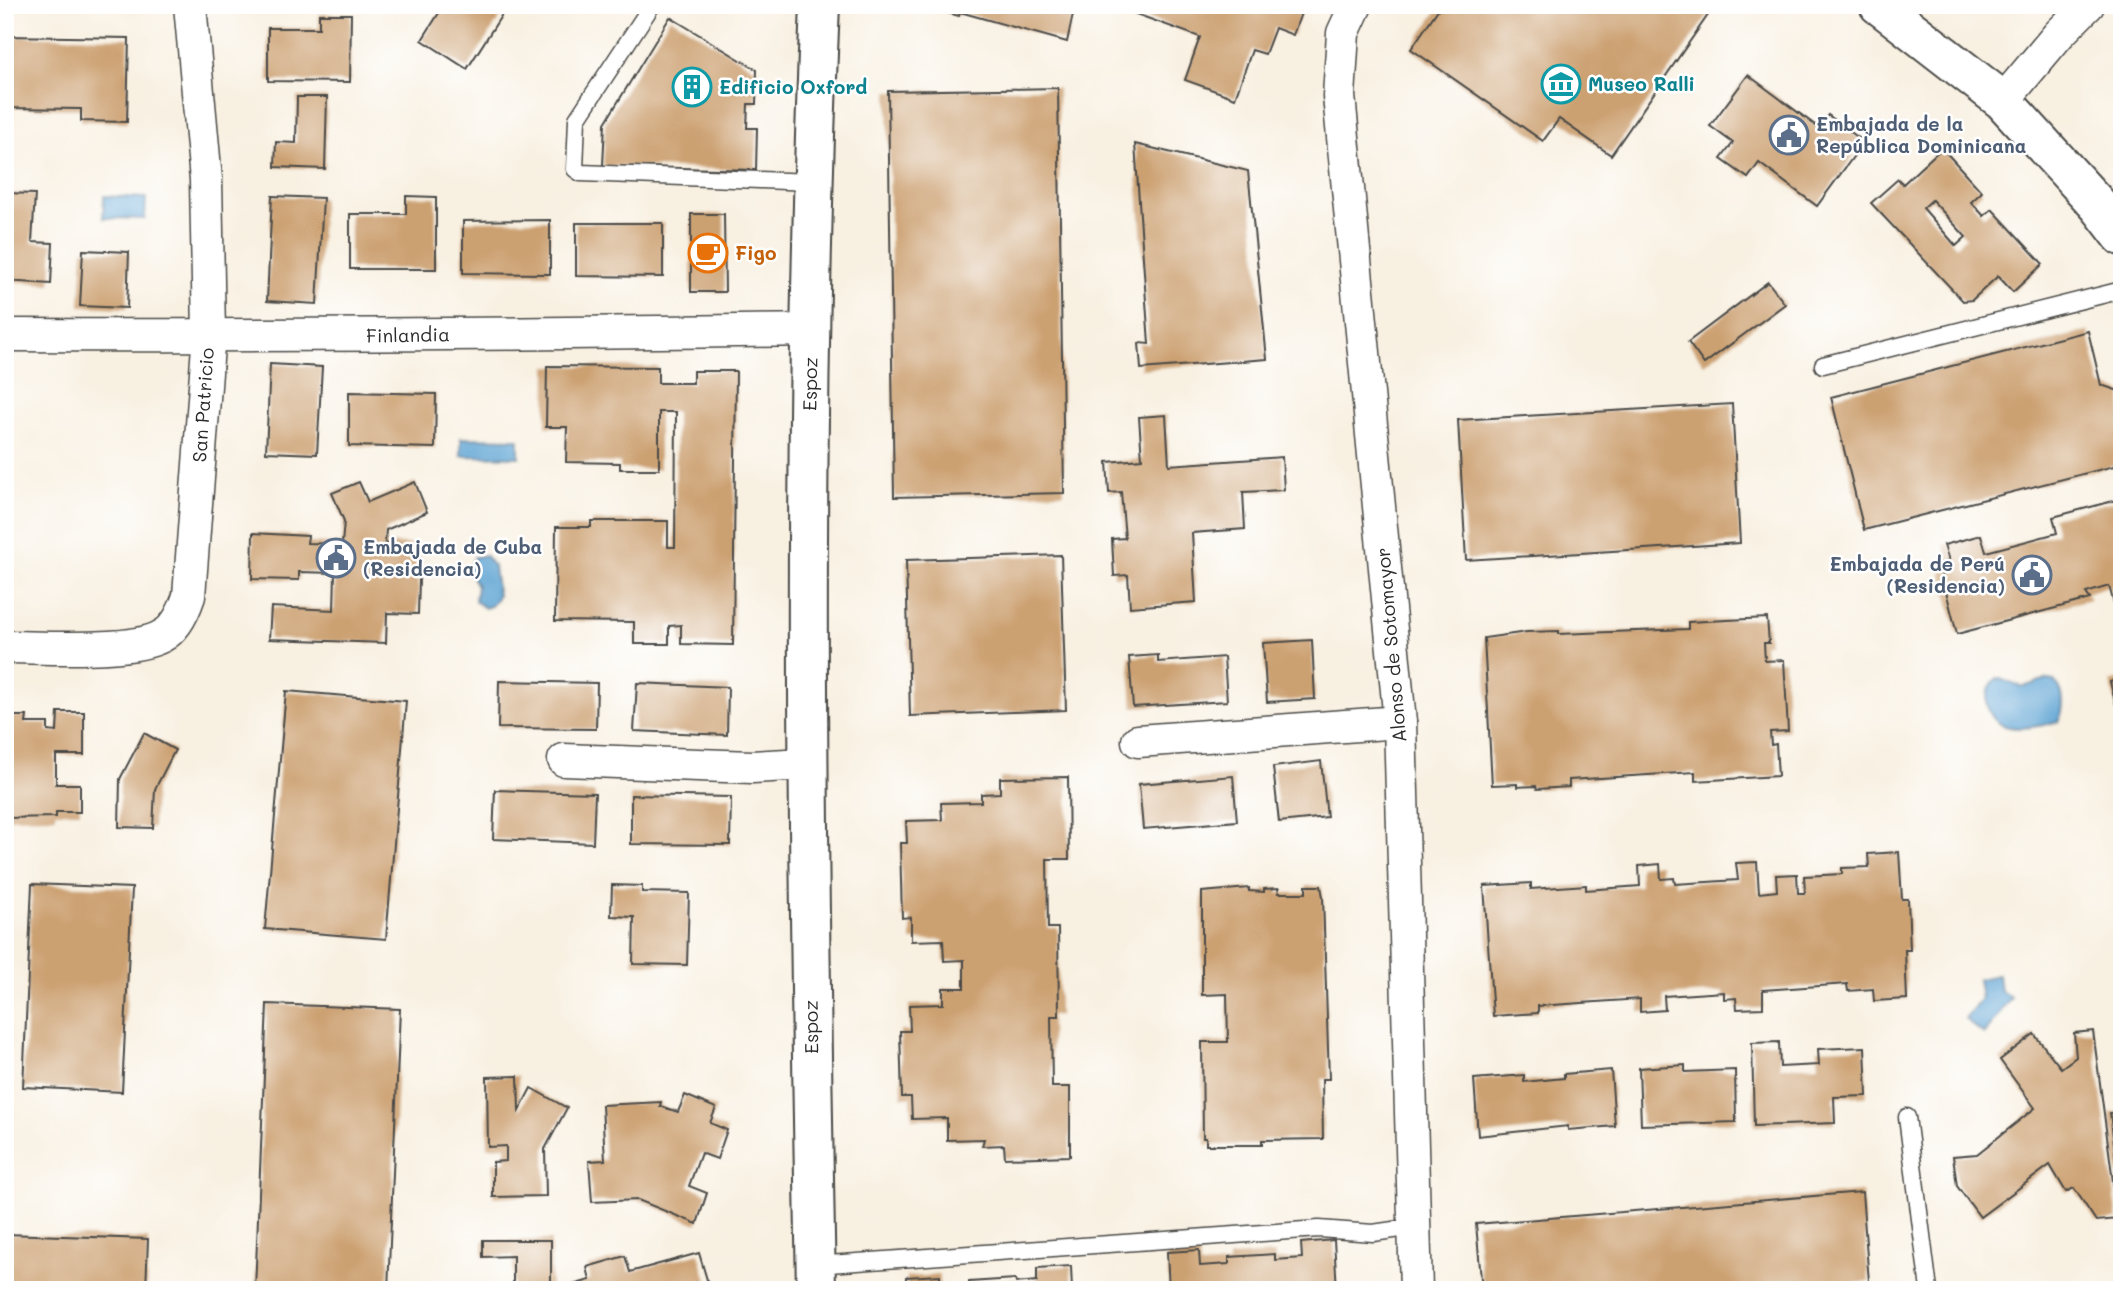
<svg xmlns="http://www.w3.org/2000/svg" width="2127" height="1295" viewBox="0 0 2127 1295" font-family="Mali,sans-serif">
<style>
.water{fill:#5aa1d1;stroke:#42667e;stroke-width:2}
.building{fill:#cca172;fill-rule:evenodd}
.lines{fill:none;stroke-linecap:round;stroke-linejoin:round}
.lane-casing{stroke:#4a4946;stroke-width:19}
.street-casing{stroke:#4a4946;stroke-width:35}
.secondary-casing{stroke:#4a4946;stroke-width:42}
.lane{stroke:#fff;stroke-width:16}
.street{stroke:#fff;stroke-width:32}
.secondary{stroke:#fff;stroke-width:38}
.labels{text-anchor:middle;stroke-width:5;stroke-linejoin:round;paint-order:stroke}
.culture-label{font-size:19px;font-weight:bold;fill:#0d838f;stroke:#fff;text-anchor:start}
.service-label{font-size:19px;font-weight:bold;fill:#4e5e75;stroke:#fff;text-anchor:start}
.food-label{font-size:19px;font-weight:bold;fill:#c56008;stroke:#fff;text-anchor:start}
.street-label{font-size:19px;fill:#2b2b2b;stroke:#fff}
</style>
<rect width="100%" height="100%" fill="#fff"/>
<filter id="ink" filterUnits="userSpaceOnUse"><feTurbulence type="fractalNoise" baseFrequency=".0143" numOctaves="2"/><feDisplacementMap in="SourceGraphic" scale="14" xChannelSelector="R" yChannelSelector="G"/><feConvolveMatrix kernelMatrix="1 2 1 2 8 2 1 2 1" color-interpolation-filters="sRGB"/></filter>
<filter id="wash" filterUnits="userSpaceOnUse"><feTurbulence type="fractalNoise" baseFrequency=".00686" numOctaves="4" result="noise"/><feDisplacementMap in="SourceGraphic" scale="28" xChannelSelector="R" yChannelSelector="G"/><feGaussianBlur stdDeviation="1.57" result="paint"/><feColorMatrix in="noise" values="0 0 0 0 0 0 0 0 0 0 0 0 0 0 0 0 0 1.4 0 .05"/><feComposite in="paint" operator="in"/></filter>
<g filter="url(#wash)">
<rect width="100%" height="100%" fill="#f8f0e1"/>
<g class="water">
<path d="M104,196L146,198L145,219L103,218Z"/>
<path d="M461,438L519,439V457L461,456Z"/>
<path d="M485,555L494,567L498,596L491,606L485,608L475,601L477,586L468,569L474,557Z"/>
<path d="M1997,678C2005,680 2014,686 2023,686C2031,686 2037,681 2044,680C2066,677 2066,710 2058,722C2033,727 1993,739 1987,703C1986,693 1989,685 1997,678Z"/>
<path d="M1998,975L2000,990L2011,998L1984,1034L1965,1019L1981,999L1978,979Z"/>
</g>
<g id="blocks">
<g class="building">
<path d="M444,5H508L467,69L422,40Z"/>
<path d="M919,5H1075L1067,42L960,12L959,16Z"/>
<path d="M1126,5H1304L1293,35L1275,28L1265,54L1252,50L1235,98L1185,80L1200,37L1125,10Z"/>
<path d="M1441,5H1715L1611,155L1559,119L1543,141L1411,49Z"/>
<path d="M319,14H351L350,82L268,81V28H319Z"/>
<path d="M670,17L757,70L756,104H748L747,128H757L756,170L603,166L605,123Z"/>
<path d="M5,36L129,38L127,122L81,121V109L5,108Z"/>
<path d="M1748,75L1819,128L1828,115L1864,142L1817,206L1759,163L1748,178L1721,159L1733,143L1710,126Z"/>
<path d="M1058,88L1064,493L894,497L888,91Z"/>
<path d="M297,97H327L325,169L275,167L276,142L296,143Z"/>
<path d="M1135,144L1248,171L1267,359L1141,369L1139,343L1149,344Z"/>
<path d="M1942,148L1982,192L1971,202L1984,216L1992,209L2043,264L2013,292L1998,276L1972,300L1963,301L1871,203L1898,179L1903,184ZM1932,200L1966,237L1956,246L1923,208Z"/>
<path d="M5,193L35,194L32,242L53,243L51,284L5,281Z"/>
<path d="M272,196L323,198L317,304L267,301Z"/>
<path d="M406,196L436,197V269H350V214H406Z"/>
<path d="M691,214H724L725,292H691Z"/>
<path d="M550,220V274L463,273V221Z"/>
<path d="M576,223H663V277L576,276Z"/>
<path d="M83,250L129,252L127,308L80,306Z"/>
<path d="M1768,282L1785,304L1704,364L1688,342Z"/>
<path d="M2088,331L2101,385L2122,392V464L1864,530L1831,397Z"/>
<path d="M270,364L322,367L317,454L266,452Z"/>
<path d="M547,366L658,367V383H693V371H736L733,645L681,644V625L669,626V644H634V622L555,621L556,527H591V521H668V547H675L676,412H659V469H620V463L566,462L567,427H546Z"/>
<path d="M349,392L436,394L435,448L349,446Z"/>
<path d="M1732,404L1740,543L1466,560L1458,420Z"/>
<path d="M1166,415L1169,465L1282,457L1284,490L1243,492L1245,529L1192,533L1196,602L1130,607L1128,575L1114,576L1112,539L1125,538L1121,492L1109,493L1107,462L1142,459L1139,417Z"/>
<path d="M359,482L368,502L415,482L427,512L386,530L385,543L420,545L418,614L387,613L386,643L269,639L271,607L334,610L335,573L299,572V580L252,579L253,533L308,536L307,543L342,544L344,521L332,493Z"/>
<path d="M2117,500L2122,521V633L2109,586L2086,593L2090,599L1957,634L1939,564L1949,561L1944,545L1981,535L1986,552L2057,533L2053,517Z"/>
<path d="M1061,555L1066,710L910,716L906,560Z"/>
<path d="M1767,618L1769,643H1764L1765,661L1784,660L1788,731L1770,732L1771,745L1776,744L1778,776L1695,781V772L1569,780V787L1537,789L1536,786L1517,787V784L1492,785L1484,638L1527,632L1559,631V634L1688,629V622Z"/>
<path d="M1312,640L1315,699L1267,702L1263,643Z"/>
<path d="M1158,655V662L1224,657L1227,701L1133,707L1129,657Z"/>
<path d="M2122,678V725H2121L2110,682Z"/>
<path d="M499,681L597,683L596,729L498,728Z"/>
<path d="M637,683L728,687L727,735L634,731Z"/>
<path d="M286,691L406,701L386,939L265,929Z"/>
<path d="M58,712H84V755H56V784H80V812H56V817L5,818V716H27L26,723H48V731L57,732Z"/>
<path d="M144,733L175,750L155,789L153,828L119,827L120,779Z"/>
<path d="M1321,761L1327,817L1279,822L1273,767Z"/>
<path d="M1233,776L1237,821L1143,829L1139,784Z"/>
<path d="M1068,777L1069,859H1047L1048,928H1058L1059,1016H1051L1052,1087H1070V1156L1005,1158L1004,1145L982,1146L984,1139L947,1140V1118L912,1119L911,1097H902L900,1031H910L909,1005L943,1004V988H964V960L944,961L943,940L911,941V917L902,918L900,843H907L906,821L942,820L941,803L981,802V794L1000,793V778Z"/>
<path d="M495,790L595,793L593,843L493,839Z"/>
<path d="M631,795L731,797L730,845L631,844Z"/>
<path d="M1899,852L1902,899H1908L1910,950H1905L1907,999L1874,1001L1873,989L1848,991L1847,984L1763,990V1008L1737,1009L1736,998L1724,999V992L1664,996L1665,1010L1640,1012V999L1538,1006V1013L1493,1016L1484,886L1531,883V889L1586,885V890L1640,886L1639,866L1660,864L1661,879L1674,878L1675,884L1738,880L1736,863L1757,862L1759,893L1777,891L1776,875L1797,874L1798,893H1805L1804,876L1842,874V868L1869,867L1868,854Z"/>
<path d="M32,884L132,888L122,1092L23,1087Z"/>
<path d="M612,885L642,886V892L689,893L687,965L633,964L634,917L611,916Z"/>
<path d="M1306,886H1321L1323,897L1329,1079H1322L1323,1139L1262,1140V1145H1206V1138H1203L1202,1042H1228L1227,994L1202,995V892L1249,888V891L1264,892V889L1279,888L1278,893H1306Z"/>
<path d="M267,1004L400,1009L388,1290H255Z"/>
<path d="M2093,1031L2118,1219L2096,1221L2074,1188L2066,1192L2050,1165L1980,1217L1957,1186L1953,1156L1977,1154L2035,1108L2000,1060L2034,1034L2061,1068L2076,1057L2074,1033Z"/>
<path d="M1779,1042L1780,1067L1819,1065L1818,1049L1865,1047L1867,1096L1834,1097L1835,1123L1754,1126L1752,1043Z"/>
<path d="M1685,1065V1072L1735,1070L1736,1122L1641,1125L1639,1068Z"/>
<path d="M1611,1070L1615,1126L1568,1130V1126L1478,1136L1474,1079L1524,1075V1082L1564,1078V1074Z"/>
<path d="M518,1076L519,1111L531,1088L567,1108L545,1149L546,1196L493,1197V1162L506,1161V1146L488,1147L487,1077Z"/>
<path d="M685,1095L716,1108L710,1123L727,1130L717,1159L701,1153L689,1186L707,1193L697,1224L638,1200L592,1202L589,1161L605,1160L602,1105L661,1102L660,1106L678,1112Z"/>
<path d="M2122,1112V1181L2119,1182L2110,1113Z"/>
<path d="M1862,1192L1869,1282L1776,1290H1482L1476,1224Z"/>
<path d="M5,1234L148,1239L146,1290H5Z"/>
<path d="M483,1240H551V1290H513V1256L483,1257Z"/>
<path d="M1334,1240L1337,1290H1169L1167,1252L1199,1250L1200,1266L1229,1264V1257L1275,1254V1260L1302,1258L1301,1243Z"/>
<path d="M699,1253L710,1290H556L590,1280L587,1267L625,1256L630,1272Z"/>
<path d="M1071,1266L1072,1290H907L906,1277L940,1275V1287L969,1286V1282L1015,1279L1016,1283L1037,1281V1268Z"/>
</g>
</g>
</g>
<g filter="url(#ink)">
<use href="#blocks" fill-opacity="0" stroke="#4a4946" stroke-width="2"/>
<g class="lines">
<defs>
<g id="lane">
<path d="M652,5L577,119L575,169L581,173L812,182"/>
<path d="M1823,365L2122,290"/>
<path d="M1907,1117L1929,1290"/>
<path d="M815,1265L1319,1229L1373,1233L1414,1227"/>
</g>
<g id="street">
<path d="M1356,5L1343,33L1339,96L1400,722L1416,1290"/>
<path d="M2003,101L2059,34L2088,5"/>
<path d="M5,335C274,336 542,334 810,330"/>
<path d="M5,647C43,647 133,653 162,636C176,629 184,611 189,596L209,333L206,180L190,5"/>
<path d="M1138,741L1400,722"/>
<path d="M564,760L752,767L806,764"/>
</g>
<g id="secondary">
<path d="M1879,5L2003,101L2099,206L2122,236"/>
<path d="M816,1290C808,862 801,433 820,5"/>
</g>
</defs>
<use href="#lane" class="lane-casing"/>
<use href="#street" class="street-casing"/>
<use href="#secondary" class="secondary-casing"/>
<use href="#lane" class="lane"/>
<use href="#street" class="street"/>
<use href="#secondary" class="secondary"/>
</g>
</g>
<defs>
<symbol id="museum-ring" viewBox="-11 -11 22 22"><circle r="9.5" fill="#fff" stroke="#0f9aa8" stroke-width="1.5"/><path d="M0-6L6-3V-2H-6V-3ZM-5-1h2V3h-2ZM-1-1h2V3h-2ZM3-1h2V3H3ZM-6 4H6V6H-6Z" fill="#0f9aa8"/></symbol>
<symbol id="building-ring" viewBox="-11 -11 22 22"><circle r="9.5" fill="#fff" stroke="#0f9aa8" stroke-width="1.5"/><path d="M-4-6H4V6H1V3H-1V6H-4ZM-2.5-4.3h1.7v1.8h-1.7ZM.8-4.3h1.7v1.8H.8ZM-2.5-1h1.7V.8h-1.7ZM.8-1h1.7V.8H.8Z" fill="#0f9aa8"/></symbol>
<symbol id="civic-ring" viewBox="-11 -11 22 22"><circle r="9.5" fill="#fff" stroke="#5c6f8a" stroke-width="1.5"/><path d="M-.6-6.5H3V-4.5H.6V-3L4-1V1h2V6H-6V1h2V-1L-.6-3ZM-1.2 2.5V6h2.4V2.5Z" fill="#5c6f8a"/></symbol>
<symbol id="cafe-ring" viewBox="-11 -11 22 22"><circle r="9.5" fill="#fff" stroke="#e8710a" stroke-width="1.5"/><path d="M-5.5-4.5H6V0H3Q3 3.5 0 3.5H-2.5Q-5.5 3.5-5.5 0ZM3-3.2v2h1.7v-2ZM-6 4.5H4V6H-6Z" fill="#e8710a"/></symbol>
</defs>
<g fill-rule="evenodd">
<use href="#museum-ring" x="1539" y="62" width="44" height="44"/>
<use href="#building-ring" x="670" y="65" width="44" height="44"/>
<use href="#civic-ring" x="1767" y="113" width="44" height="44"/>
<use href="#cafe-ring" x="686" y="231" width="44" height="44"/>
<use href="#civic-ring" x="314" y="536" width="44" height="44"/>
<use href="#civic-ring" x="2010" y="553" width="44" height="44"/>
</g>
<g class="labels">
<g class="culture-label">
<text x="1588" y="91">Museo Ralli</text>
<text x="719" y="94">Edificio Oxford</text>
</g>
<g class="service-label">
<text x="1816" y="131">Embajada de la<tspan x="1816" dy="22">República Dominicana</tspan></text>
<text x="363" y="554">Embajada de Cuba<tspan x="363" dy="22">(Residencia)</tspan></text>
<text x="2005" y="571" text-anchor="end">Embajada de Perú<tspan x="2005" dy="22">(Residencia)</tspan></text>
</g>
<g class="food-label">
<text x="735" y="260">Figo</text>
</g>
<g class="street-label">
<text transform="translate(408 335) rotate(-1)" y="7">Finlandia</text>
<text transform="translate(810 384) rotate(-89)" y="7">Espoz</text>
<text transform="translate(203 405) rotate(-86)" y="7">San Patricio</text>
<text transform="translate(1391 645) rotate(-95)" y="7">Alonso de Sotomayor</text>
<text transform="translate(811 1027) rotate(-91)" y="7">Espoz</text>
</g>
</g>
<rect width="2127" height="1295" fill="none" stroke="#fff" stroke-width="28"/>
</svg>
